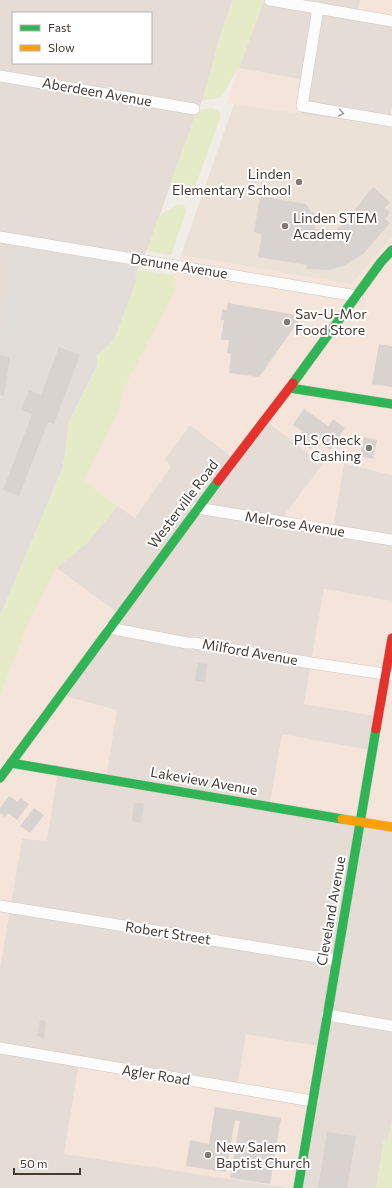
<svg xmlns="http://www.w3.org/2000/svg" width="392" height="1188" viewBox="0 0 392 1188" font-family="Commissioner,sans-serif">
<style>
.residential{fill:#e4dcd5;fill-rule:evenodd}
.commercial{fill:#f4e4da}
.industrial{fill:#e3ddd9}
.education{fill:#ebe1d6}
.green{fill:#e4ebc6}
.building{fill:#d8d3cf}
.lines{fill:none;stroke-linecap:round;stroke-linejoin:round}
.street-casing{stroke:#ccc8c4;stroke-width:12}
.fast-casing{stroke:#d1c9c0;stroke-width:10}
.slow-casing{stroke:#d1c9c0;stroke-width:10}
.jam-casing{stroke:#d1c9c0;stroke-width:10}
.street{stroke:#fdfcfc;stroke-width:11}
.fast{stroke:#30b455;stroke-width:9}
.slow{stroke:#ff9f0a;stroke-width:9}
.jam{stroke:#e5322d;stroke-width:9}
.oneway{stroke:#a29c98}
.poi-dot{fill:#827973;stroke:#fff;stroke-width:1.5}
.labels{text-anchor:middle;stroke-width:4;stroke-linejoin:round;paint-order:stroke}
.street-label{font-size:14px;fill:#463b34;stroke:#fff}
.poi-label{font-size:14px;fill:#463b34;stroke:#fff;text-anchor:start}
</style>
<rect width="100%" height="100%" fill="#f0ece8"/>
<g class="residential">
<path d="M0,0H233L222,30L203,99L196,113L148,248L141,261L2,329H0ZM13,13H151V63H13Z"/>
<path d="M264,0H360L357,17L392,23V107L389,126L300,114L304,80L239,68Z"/>
<path d="M265,420L323,464L279,522L332,533L344,463L392,475V601L324,589L304,704L376,716L392,827V1119L388,1140H384L376,1188H297L246,1034L237,1089L270,1184L289,1188H0V968L22,839L58,772L116,710L60,695L119,614L56,568L86,544L118,506L135,518L171,466L164,460L190,425Z"/>
</g>
<g class="commercial">
<path d="M360,0H392V23L357,17Z"/>
<path d="M239,68L304,80L300,114L227,103Z"/>
<path d="M392,237V475L344,463L332,533L279,523L323,464L265,420L234,459L190,425L164,460L171,466L135,518L83,481L119,409L125,386L173,277L181,255L351,284Z"/>
<path d="M56,568L119,614L60,695L117,710L106,779L58,772L47,841L22,839L0,968V695L30,617Z"/>
<path d="M324,589L392,601V827L269,808L282,734L370,750L376,716L304,704Z"/>
<path d="M246,1034L319,1046L297,1188H289L64,1154L79,1063L237,1088Z"/>
</g>
<path class="industrial" d="M16,240L141,261L135,277L138,278L114,340L97,356V366L69,422L63,467L0,616V329H2Z"/>
<path class="education" d="M234,104L392,127V237L351,284L181,255Z"/>
<g class="green">
<path d="M233,0H264L239,68L233,76L222,96L214,99L205,100L203,99L222,30Z"/>
<path d="M211,108L217,110L220,113V118L193,192L190,194L187,193L181,185L174,186L172,184L171,181L196,113L200,110Z"/>
<path d="M177,205H184L186,211L171,255L148,251V248L158,218L163,213Z"/>
<path d="M138,270L174,275L173,277L176,280L174,290L125,386L119,409L83,481L118,506L86,544L56,568L30,617L0,695V616L63,467L69,422L97,366V356L114,340L137,278L135,277Z"/>
<path d="M392,1119V1188H376L384,1139L388,1140Z"/>
</g>
<g class="building">
<path d="M373,187L390,202L385,208L390,212L385,219L390,223L363,254L345,265L330,270L306,269L307,265L258,257L262,234L254,232L260,196L306,204L311,212L317,214L315,229L323,230L324,234L335,231L344,223Z"/>
<path d="M228,303L302,316L259,377L229,373L231,354L227,353L229,340H221L224,320H221L222,309L227,310Z"/>
<path d="M379,344L392,346V387L372,384Z"/>
<path d="M59,347L80,355L54,424L48,422L19,496L3,490L32,414L21,410L29,390L41,395Z"/>
<path d="M0,355L10,357L4,396L0,395Z"/>
<path d="M304,409L328,426L333,419L345,428L330,450L317,441L311,449L296,439L302,431L293,425Z"/>
<path d="M364,437L377,440L373,459L360,456Z"/>
<path d="M198,663L207,664L205,682L195,681Z"/>
<path d="M9,796L18,802L20,798L29,804L17,820L8,813L5,817L0,813V808Z"/>
<path d="M134,803L144,804L141,823L132,821Z"/>
<path d="M34,808L44,815L30,833L20,826Z"/>
<path d="M40,1020L46,1021L44,1038L37,1036Z"/>
<path d="M215,1107L281,1118L270,1184L230,1178L240,1121L235,1120L226,1172L186,1166L190,1140L209,1144Z"/>
<path d="M327,1132L356,1136L347,1188H318Z"/>
</g>
<g class="lines">
<defs>
<g id="street">
<path d="M270,0L392,21"/>
<path d="M318,8L302,106L392,121"/>
<path d="M0,76L194,109"/>
<path d="M0,237L357,296"/>
<path d="M197,508L392,540"/>
<path d="M109,628L187,643H194L311,663L391,675"/>
<path d="M0,906L336,960"/>
<path d="M327,1015L392,1026"/>
<path d="M0,1048L312,1101"/>
</g>
<g id="fast">
<path d="M293,383L381,262L392,250"/>
<path d="M290,388L392,404"/>
<path d="M11,763L342,819"/>
<path d="M0,778L218,481"/>
<path d="M298,1188L376,729"/>
</g>
<path id="slow" d="M342,819L392,827"/>
<g id="jam">
<path d="M218,481L293,383"/>
<path d="M376,729L392,638"/>
</g>
</defs>
<use href="#street" class="street-casing"/>
<use href="#fast" class="fast-casing"/>
<use href="#slow" class="slow-casing"/>
<use href="#jam" class="jam-casing"/>
<use href="#street" class="street"/>
<use href="#fast" class="fast"/>
<use href="#slow" class="slow"/>
<use href="#jam" class="jam"/>
</g>
<defs><path id="oneway-chevron" d="M-2-3.5L2.5 0L-2 3.5" fill="none" stroke-width="1.6" stroke-linecap="round" stroke-linejoin="round"/></defs>
<use class="oneway" href="#oneway-chevron" transform="translate(341 113) rotate(10)"/>
<g class="poi-dot">
<circle cx="299" cy="182" r="4"/>
<circle cx="285" cy="226" r="4"/>
<circle cx="287" cy="322" r="4"/>
<circle cx="369" cy="448" r="4"/>
<circle cx="208" cy="1155" r="4"/>
</g>
<g class="labels">
<g class="street-label">
<text transform="translate(97 92) rotate(10)" y="5">Aberdeen Avenue</text>
<text transform="translate(179 266) rotate(9)" y="5">Denune Avenue</text>
<text transform="translate(183 504) rotate(-53)" y="5">Westerville Road</text>
<text transform="translate(295 524) rotate(9)" y="5">Melrose Avenue</text>
<text transform="translate(250 652) rotate(10)" y="5">Milford Avenue</text>
<text transform="translate(204 781) rotate(10)" y="5">Lakeview Avenue</text>
<text transform="translate(331 911) rotate(-80)" y="5">Cleveland Avenue</text>
<text transform="translate(168 933) rotate(9)" y="5">Robert Street</text>
<text transform="translate(156 1075) rotate(9)" y="5">Agler Road</text>
</g>
<g class="poi-label">
<text x="291" y="179" text-anchor="end">Linden<tspan x="291" dy="16">Elementary School</tspan></text>
<text x="293" y="223">Linden STEM<tspan x="293" dy="16">Academy</tspan></text>
<text x="295" y="319">Sav-U-Mor<tspan x="295" dy="16">Food Store</tspan></text>
<text x="361" y="445" text-anchor="end">PLS Check<tspan x="361" dy="16">Cashing</tspan></text>
<text x="216" y="1152">New Salem<tspan x="216" dy="16">Baptist Church</tspan></text>
</g>
</g>
<rect x="12" y="12" width="140" height="52" fill="#ffffff" stroke="#b5b1ae"/>
<rect x="20" y="25" width="20" height="6" fill="#30b455" stroke="#b5b1ae"/>
<text x="48" y="32" font-size="12" fill="#463b34">Fast</text>
<rect x="20" y="45" width="20" height="6" fill="#ff9f0a" stroke="#b5b1ae"/>
<text x="48" y="52" font-size="12" fill="#463b34">Slow</text>
<path d="M14 1168v6h66v-6" fill="none" stroke="#463b34" stroke-width="2"/>
<text x="20" y="1168" font-size="12" fill="#463b34" stroke="#ffffff" stroke-width="3" paint-order="stroke">50 m</text>
</svg>
